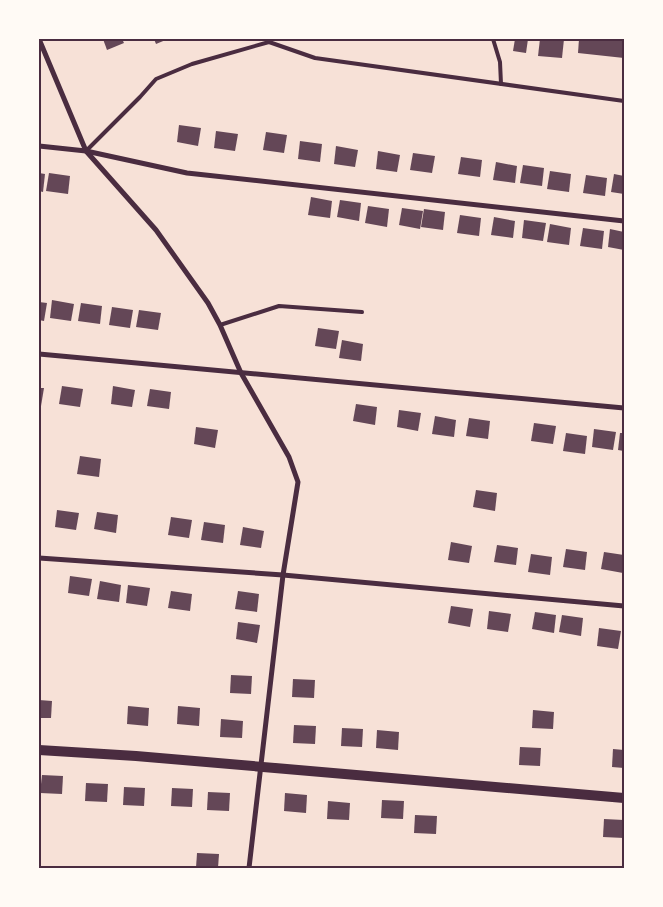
<svg xmlns="http://www.w3.org/2000/svg" width="663" height="907" viewBox="0 0 663 907" font-family="'Exo 2',sans-serif">
<style>
.building{fill:#644757}
.lines{fill:none;stroke-linecap:round;stroke-linejoin:round}
.service{stroke:#4a2c40;stroke-width:4}
.minor{stroke:#4a2c40;stroke-width:5}
.secondary{stroke:#4a2c40;stroke-width:10}
.neatline{fill:none;stroke:#4a2c40;stroke-width:2}
</style>
<rect width="100%" height="100%" fill="#f7e1d7"/>
<g class="building">
<path d="M103,39H122L124,43L107,50Z"/>
<path d="M154,39H168L156,44Z"/>
<path d="M515,39H528L526,53L513,51Z"/>
<path d="M540,39H564L562,58L538,56Z"/>
<path d="M579,39H624V58L578,53Z"/>
<path d="M179,125L201,128L198,146L177,142Z"/>
<path d="M216,131L238,134L235,151L214,148Z"/>
<path d="M266,132L287,135L284,153L263,150Z"/>
<path d="M300,141L322,144L320,162L298,159Z"/>
<path d="M336,146L358,150L355,167L334,164Z"/>
<path d="M378,151L400,155L397,172L376,169Z"/>
<path d="M413,153L435,156L432,173L410,170Z"/>
<path d="M461,157L482,160L480,177L458,174Z"/>
<path d="M496,162L517,166L515,183L493,180Z"/>
<path d="M523,165L544,168L542,186L520,183Z"/>
<path d="M550,171L571,174L569,192L547,189Z"/>
<path d="M39,173L45,174L43,192L39,191Z"/>
<path d="M49,173L70,176L68,194L46,191Z"/>
<path d="M614,174L624,176V194L611,192Z"/>
<path d="M586,175L607,178L605,196L583,193Z"/>
<path d="M311,197L332,201L330,218L308,215Z"/>
<path d="M340,200L361,203L359,221L337,217Z"/>
<path d="M368,206L389,209L387,227L365,223Z"/>
<path d="M402,208L423,211L420,229L399,225Z"/>
<path d="M424,209L445,212L443,230L421,227Z"/>
<path d="M460,215L481,218L479,236L457,233Z"/>
<path d="M494,217L515,221L513,238L491,235Z"/>
<path d="M524,220L546,223L543,241L522,238Z"/>
<path d="M550,224L571,228L569,245L547,242Z"/>
<path d="M583,228L604,231L602,249L580,246Z"/>
<path d="M610,229L624,232V250L608,247Z"/>
<path d="M52,300L74,304L71,321L50,318Z"/>
<path d="M39,302L47,303L44,321L39,320Z"/>
<path d="M81,303L102,306L100,324L78,321Z"/>
<path d="M112,307L133,310L130,328L109,325Z"/>
<path d="M139,310L161,313L158,330L136,327Z"/>
<path d="M318,328L339,331L336,349L315,346Z"/>
<path d="M342,340L363,344L361,361L339,358Z"/>
<path d="M62,386L83,389L80,407L59,404Z"/>
<path d="M113,386L135,390L132,407L111,404Z"/>
<path d="M39,388H44L41,406H39Z"/>
<path d="M150,389L171,392L169,409L147,406Z"/>
<path d="M356,404L377,407L375,425L353,421Z"/>
<path d="M399,410L421,413L418,431L397,427Z"/>
<path d="M435,416L456,420L454,437L432,434Z"/>
<path d="M469,418L490,421L488,439L466,436Z"/>
<path d="M534,423L556,426L553,444L531,441Z"/>
<path d="M196,427L218,430L215,448L194,444Z"/>
<path d="M594,429L616,432L613,450L592,447Z"/>
<path d="M566,433L587,436L585,454L563,451Z"/>
<path d="M620,433H624V451L618,450Z"/>
<path d="M80,456L101,459L99,477L77,474Z"/>
<path d="M476,490L497,493L495,511L473,507Z"/>
<path d="M57,510L79,513L76,530L55,527Z"/>
<path d="M97,512L118,515L116,533L94,529Z"/>
<path d="M171,517L192,520L189,538L168,535Z"/>
<path d="M204,522L225,525L223,543L201,540Z"/>
<path d="M243,527L264,531L261,548L240,545Z"/>
<path d="M451,542L472,546L469,563L448,560Z"/>
<path d="M497,545L518,548L516,565L494,562Z"/>
<path d="M566,549L587,552L585,570L563,567Z"/>
<path d="M604,552L624,555L623,573L601,569Z"/>
<path d="M531,554L552,557L550,575L528,572Z"/>
<path d="M70,576L92,579L89,596L68,593Z"/>
<path d="M100,581L121,585L119,602L97,599Z"/>
<path d="M128,585L150,588L147,606L126,603Z"/>
<path d="M171,591L192,594L190,611L168,608Z"/>
<path d="M238,591L259,594L257,612L235,609Z"/>
<path d="M451,606L473,609L470,627L448,623Z"/>
<path d="M489,611L511,614L508,632L487,629Z"/>
<path d="M535,612L556,615L554,633L532,629Z"/>
<path d="M562,615L583,618L581,636L559,632Z"/>
<path d="M238,622L260,625L257,643L236,639Z"/>
<path d="M599,628L621,631L618,649L597,646Z"/>
<path d="M231,675L252,676L251,694L230,693Z"/>
<path d="M293,679L315,680L314,698L292,697Z"/>
<path d="M39,700L52,701L51,718H39Z"/>
<path d="M128,706L149,708L148,726L127,724Z"/>
<path d="M178,706L200,708L199,726L177,724Z"/>
<path d="M533,710L554,712L553,729L532,728Z"/>
<path d="M221,719L243,721L242,738L220,737Z"/>
<path d="M294,725L316,726L315,744L293,743Z"/>
<path d="M342,728L363,729L362,747L341,746Z"/>
<path d="M377,730L399,732L398,750L376,748Z"/>
<path d="M520,747L541,748L540,766L519,765Z"/>
<path d="M613,749L624,750V768L612,767Z"/>
<path d="M42,775L63,776L62,794L40,793Z"/>
<path d="M86,783L108,784L107,802L85,801Z"/>
<path d="M124,787L145,788L144,806L123,805Z"/>
<path d="M172,788L193,789L192,807L171,806Z"/>
<path d="M208,792L230,793L229,811L207,810Z"/>
<path d="M285,793L307,795L306,813L284,811Z"/>
<path d="M382,800L404,801L403,819L381,818Z"/>
<path d="M328,801L350,803L349,820L327,819Z"/>
<path d="M415,815L437,816L436,834L414,833Z"/>
<path d="M604,819L624,820V838L603,837Z"/>
<path d="M197,853L219,854L218,868H196Z"/>
</g>
<g class="lines">
<g class="service">
<path d="M269,39V42L315,58L624,101"/>
<path d="M493,39L500,62L501,84"/>
<path d="M86,151L140,97L156,79L192,64L269,42"/>
<path d="M220,325L279,306L362,312"/>
</g>
<g class="minor">
<path d="M39,39L86,151L156,230L208,303L220,325L241,373L289,457L298,482L283,575L249,868"/>
<path d="M39,146L86,151L187,173L624,221"/>
<path d="M39,354L624,408"/>
<path d="M39,558L283,575L624,606"/>
</g>
<path class="secondary" d="M39,750L136,756L624,798"/>
</g>
<rect width="663" height="907" fill="none" stroke="#fffaf5" stroke-width="80"/>
<rect x="40" y="40" width="583" height="827" class="neatline"/>
</svg>
